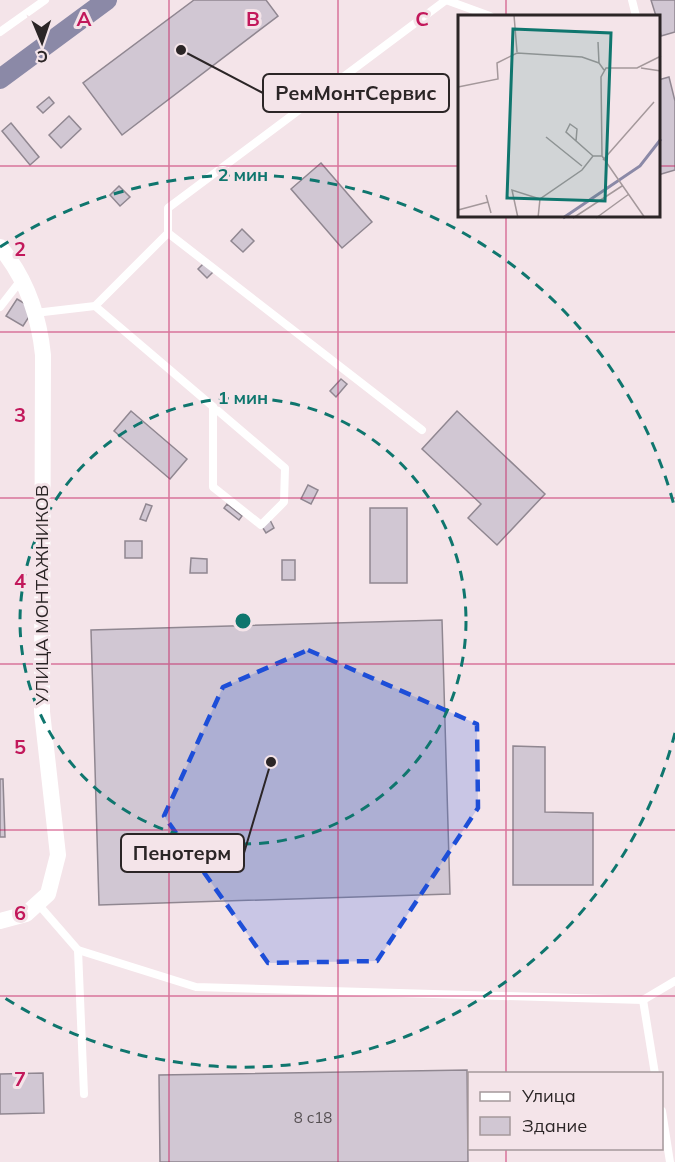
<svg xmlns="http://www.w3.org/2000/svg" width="675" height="1162" viewBox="0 0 675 1162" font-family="Mulish,sans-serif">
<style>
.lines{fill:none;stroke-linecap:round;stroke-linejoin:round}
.canal{stroke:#8b89a7;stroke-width:20}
.building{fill:#d1c7d3;stroke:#908791;stroke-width:1.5}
.lane{stroke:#fff;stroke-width:8}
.street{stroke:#fff;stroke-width:16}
.marked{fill:#1d4ed8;fill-opacity:0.2;stroke:#1d4ed8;stroke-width:4.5;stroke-dasharray:12 8;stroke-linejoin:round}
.grid{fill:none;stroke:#c2185b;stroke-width:1.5;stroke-opacity:0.55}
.ring{fill:none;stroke:#0f766e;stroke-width:3;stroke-dasharray:10 8}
.labels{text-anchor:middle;stroke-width:6;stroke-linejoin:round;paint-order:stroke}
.number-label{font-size:15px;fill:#544e51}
.street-label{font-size:18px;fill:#2b2526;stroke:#f4e4e9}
.inset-river{fill:none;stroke:#8b89a7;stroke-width:3}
.inset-road{fill:none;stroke:#a4989b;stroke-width:1.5}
.view{fill:#0f766e;fill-opacity:0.15;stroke:#0f766e;stroke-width:3}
.inset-edge{fill:none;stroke:#2b2526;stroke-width:3}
.grid-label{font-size:20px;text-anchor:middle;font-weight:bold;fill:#c2185b;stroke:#f4e4e9;stroke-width:6;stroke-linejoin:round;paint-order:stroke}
.centre{fill:#0f766e;stroke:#f4e4e9;stroke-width:3}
.ring-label{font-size:18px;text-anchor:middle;font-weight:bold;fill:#0f766e;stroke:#f4e4e9;stroke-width:6;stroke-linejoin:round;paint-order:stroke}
.leader{fill:none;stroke:#2b2526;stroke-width:2}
.callout-dot{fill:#2b2526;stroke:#f4e4e9;stroke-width:2}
.callout{fill:#f4e4e9;stroke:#2b2526;stroke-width:2}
.callout-label{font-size:20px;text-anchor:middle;font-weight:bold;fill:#2b2526}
</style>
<rect width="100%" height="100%" fill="#f4e4e9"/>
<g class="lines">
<path class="canal" d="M0,79L107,0"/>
</g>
<g class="building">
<path d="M194,0H266L278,16L122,135L83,83Z"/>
<path d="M651,0H675V32L661,36L658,16H656Z"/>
<path d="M669,77L675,101V170L658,175V80Z"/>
<path d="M49,97L54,103L43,113L37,107Z"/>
<path d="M69,116L81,129L61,148L49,135Z"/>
<path d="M11,123L39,157L30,165L2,131Z"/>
<path d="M321,163L372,222L342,248L291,189Z"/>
<path d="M119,186L130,197L120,206L110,195Z"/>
<path d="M242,229L254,241L243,252L231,241Z"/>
<path d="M204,263L213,272L207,278L198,269Z"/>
<path d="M17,299L34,309L23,326L6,316Z"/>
<path d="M341,379L347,384L336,397L330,391Z"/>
<path d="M131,411L187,459L170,479L114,431Z"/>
<path d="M457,411L545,494L497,545L468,518L481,504L422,449Z"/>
<path d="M308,485L318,490L311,504L301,499Z"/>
<path d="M146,504L152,506L146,521L140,519Z"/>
<path d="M227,504L242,516L239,520L224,508Z"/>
<rect x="370" y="508" width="37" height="75"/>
<path d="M270,520L274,528L266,533L261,525Z"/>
<rect x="125" y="541" width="17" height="17"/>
<path d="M191,558L207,559V573H190Z"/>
<rect x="282" y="560" width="13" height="20"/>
<path d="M442,620L450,894L99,905L91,630Z"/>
<path d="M513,746L545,747V812L593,813V885H513Z"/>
<path d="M0,779H3L5,837H0Z"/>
<path d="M467,1070L468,1162H160L159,1075Z"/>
<path d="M43,1073L44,1113L0,1114V1074Z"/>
</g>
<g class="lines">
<g class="lane">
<path d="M446,0L490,16"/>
<path d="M632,0L636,16"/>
<path d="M0,32L45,0"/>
<path d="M168,233L422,430"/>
<path d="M95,306L285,468L284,502L261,525L213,487V407"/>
<path d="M0,307L21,280"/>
<path d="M35,313L95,306L168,233V208L446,0"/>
<path d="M38,904L78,950L84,1094"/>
<path d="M78,950L196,987L643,1000L675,981"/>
<path d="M643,1000L655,1074"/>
<path d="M662,1111L670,1162"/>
</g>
<path class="street" d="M0,247C26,278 39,316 43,355L42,712L58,855L48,894L26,914L0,921"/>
</g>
<path class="marked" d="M308,650L477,724L478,808L377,961L268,963L164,816L223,687Z"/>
<path class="grid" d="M169,0V1162M338,0V1162M506,0V16M0,166H459M658,166H675M506,216V1074M0,332H675M0,498H675M0,664H675M0,830H675M0,996H675M506,1148V1162"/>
<g class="ring">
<circle cx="243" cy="621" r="223"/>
<path d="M675 733A446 446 0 0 1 0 995M0 247A446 446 0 0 1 675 509"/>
</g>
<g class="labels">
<g class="number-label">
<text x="313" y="1123">8 с18</text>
</g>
<g class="street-label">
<text transform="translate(42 595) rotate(-90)" y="6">УЛИЦА МОНТАЖНИКОВ</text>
</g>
</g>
<g transform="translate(458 15)">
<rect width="202" height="202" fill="#f4e4e9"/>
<path class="inset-river" d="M105,203L182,151L203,124"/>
<path class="inset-road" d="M56,0L59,37M140,27L141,48L146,55M183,53L203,56M0,72L40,64L39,48L59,38L124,42L141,48M88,122L124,151M118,126L119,114L112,109L108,117L135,141M145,145L196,87M28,180L33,198M0,195L30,187M60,203L54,175L82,184M80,203L82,184L124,155L135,141H144M115,203L164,171M138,203L171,179M187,203L144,141L143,62L148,53H179L203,41"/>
<path class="view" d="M55,14L153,18L147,186L49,183Z"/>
<rect width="202" height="202" class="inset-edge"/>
</g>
<g class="grid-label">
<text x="84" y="26">A</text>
<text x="253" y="26">B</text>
<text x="422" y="26">C</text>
<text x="20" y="256">2</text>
<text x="20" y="422">3</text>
<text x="20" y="588">4</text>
<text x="20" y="754">5</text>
<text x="20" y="920">6</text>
<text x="20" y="1086">7</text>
</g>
<circle cx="243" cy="621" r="9" class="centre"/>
<g class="ring-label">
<text x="243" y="181">2 мин</text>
<text x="243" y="404">1 мин</text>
</g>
<path class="leader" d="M181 50L263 93M271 762L244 853"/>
<g class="callout-dot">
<circle cx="181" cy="50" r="6"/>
<circle cx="271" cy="762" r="6"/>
</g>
<g class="callout">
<rect x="263" y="74" width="186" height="38" rx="6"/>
<rect x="121" y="834" width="123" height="38" rx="6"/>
</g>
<g class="callout-label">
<text x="356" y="100">РемМонтСервис</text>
<text x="182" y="860">Пенотерм</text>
</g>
<rect x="468" y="1072" width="195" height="78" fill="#f4e4e9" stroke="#a4989b" stroke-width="1.5"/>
<rect x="480" y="1092" width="30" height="9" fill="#ffffff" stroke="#a4989b" stroke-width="1.5"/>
<text x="522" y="1102" font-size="18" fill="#2b2526">Улица</text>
<rect x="480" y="1117" width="30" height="18" fill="#d1c7d3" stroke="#a4989b" stroke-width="1.5"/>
<text x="522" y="1132" font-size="18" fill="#2b2526">Здание</text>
<g transform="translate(42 42) rotate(178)" stroke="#f4e4e9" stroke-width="4.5" paint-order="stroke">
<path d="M0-4.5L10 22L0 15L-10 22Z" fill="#2b2526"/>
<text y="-9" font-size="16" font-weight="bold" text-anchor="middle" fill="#2b2526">С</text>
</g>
</svg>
